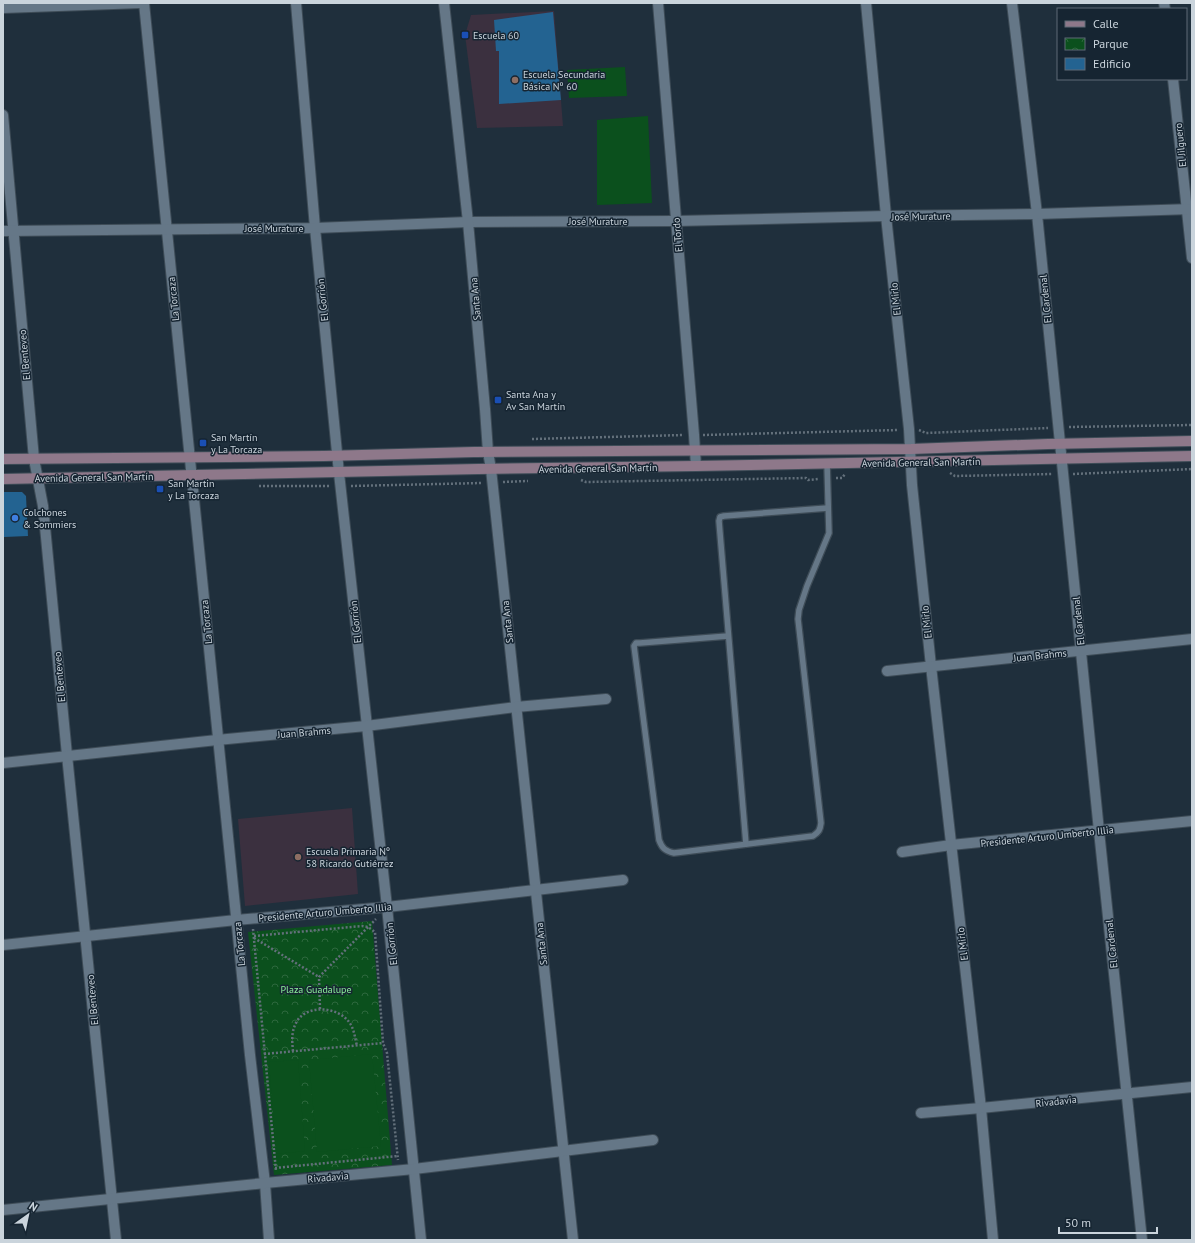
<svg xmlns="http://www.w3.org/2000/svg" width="1195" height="1243" viewBox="0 0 1195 1243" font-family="'PT Sans',sans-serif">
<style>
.education{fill:#3b303f}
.park{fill:url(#park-crowns)}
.pitch{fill:#0b501d}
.building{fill:#236391}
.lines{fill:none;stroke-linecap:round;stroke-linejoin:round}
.service-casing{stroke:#3e4c57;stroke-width:8}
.minor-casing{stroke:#3e4c57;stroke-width:12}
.tertiary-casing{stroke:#3e4c57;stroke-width:12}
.secondary-casing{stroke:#3e4c57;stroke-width:12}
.path{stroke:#63707b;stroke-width:2.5;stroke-dasharray:2 2;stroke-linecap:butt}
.service{stroke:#657787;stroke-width:5.5}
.minor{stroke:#657787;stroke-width:10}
.tertiary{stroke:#657787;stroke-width:10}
.secondary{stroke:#8e788a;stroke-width:10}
.transit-dot{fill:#1a4fb4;stroke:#162532;stroke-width:1.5}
.education-dot{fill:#8d6e63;stroke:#162532;stroke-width:1.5}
.shop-dot{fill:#3f7fe0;stroke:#162532;stroke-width:1.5}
.labels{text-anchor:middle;stroke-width:3;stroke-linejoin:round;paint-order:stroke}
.poi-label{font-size:10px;fill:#cad4dc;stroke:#162532;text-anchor:start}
.street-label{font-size:10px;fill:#cad4dc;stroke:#162532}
.park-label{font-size:10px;fill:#8cf19a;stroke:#162532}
</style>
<defs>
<pattern id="park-crowns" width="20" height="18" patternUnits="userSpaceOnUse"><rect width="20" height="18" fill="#0b501d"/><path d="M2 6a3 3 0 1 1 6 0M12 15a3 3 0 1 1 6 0" fill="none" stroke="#2d683d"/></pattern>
</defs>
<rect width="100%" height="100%" fill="#1f2f3c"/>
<g class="education">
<path d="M554,11L563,126L477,128L465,35L471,15Z"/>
<path d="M352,808L358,894L245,906L238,819Z"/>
</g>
<path class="park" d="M372,921L392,1165L274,1175L248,932Z"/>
<g class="pitch">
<path d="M625,67L627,96L569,98L567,70Z"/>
<path d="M648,116L652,203L597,205V120Z"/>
<path d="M372,1054L381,1146L317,1152L309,1060Z"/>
<path d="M298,1060L305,1151L276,1154L269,1062Z"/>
</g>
<g class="building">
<path d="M553,12L561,100L499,104V51H496L494,20Z"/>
<path d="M3,492H22L26,496L28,536L4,537Z"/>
</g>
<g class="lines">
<defs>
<g id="service">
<path d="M728,636L640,643H636L634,646L659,840C662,848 665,851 674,853L813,836C819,832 820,830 821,823L798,619L799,610L807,586L829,533L827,463"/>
<path d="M746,844L719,521L720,517L724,516L828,508"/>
</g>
<g id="minor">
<path d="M144,3L250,1055L265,1183L269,1240"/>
<path d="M296,3L315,228L339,473L387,907L421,1240"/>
<path d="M658,3L694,435L696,466"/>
<path d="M866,3L886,216L909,429L912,485L931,666L981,1108L993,1240"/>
<path d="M1012,3L1037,214L1099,831L1142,1240"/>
<path d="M1164,3L1165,9"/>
<path d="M3,8L141,3"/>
<path d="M1173,79L1192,258"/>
<path d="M3,115L34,459L43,506L67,755L116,1240"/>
<path d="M3,231L315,228L468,222L676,221L886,216L1037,214L1192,209"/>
<path d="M491,469L573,1240"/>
<path d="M887,671L1192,639"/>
<path d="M3,763L217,740L366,726L516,707L606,699"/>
<path d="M902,852L951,845L1192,821"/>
<path d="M3,945L236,920L387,907L623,880"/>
<path d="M921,1113L981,1108L1192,1087"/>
<path d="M3,1210L265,1183L414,1169L653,1140"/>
</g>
<path id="tertiary" d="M444,3L468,222L485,409L488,452L491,469"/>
<g id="secondary">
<path d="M3,459L324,456L474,452L911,449L1048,444L1192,441"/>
<path d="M3,479L478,469L696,466L1192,456"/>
</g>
</defs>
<use href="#service" class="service-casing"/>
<use href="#minor" class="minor-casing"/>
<use href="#tertiary" class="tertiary-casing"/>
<use href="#secondary" class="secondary-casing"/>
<g class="path">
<path d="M1069,427L1192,425"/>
<path d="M919,430L926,433L1048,428"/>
<path d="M703,435L898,430"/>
<path d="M532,439L684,435"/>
<path d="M950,473L955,476L1052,474"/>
<path d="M1073,474L1192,469"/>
<path d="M836,478H842L845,474"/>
<path d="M581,480L586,482L806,478L808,480L819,479"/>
<path d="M503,482L528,481"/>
<path d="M259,486H330"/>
<path d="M351,486L482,483"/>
<path d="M253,929L276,1171"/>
<path d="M254,936L362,926L368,927L375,932L383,1043L387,1053L398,1160"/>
<path d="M254,938L319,977"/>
<path d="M320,1009L319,977L376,919"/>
<path d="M293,1051C292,1041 291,1031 297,1021C308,1004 338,1007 349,1022C354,1028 355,1038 357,1046"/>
<path d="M264,1054L383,1043"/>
<path d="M275,1168L398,1156"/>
</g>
<use href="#service" class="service"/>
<use href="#minor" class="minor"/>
<use href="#tertiary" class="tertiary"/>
<use href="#secondary" class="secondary"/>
</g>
<g class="transit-dot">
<rect x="461" y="31" width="8" height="8" rx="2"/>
<rect x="494" y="396" width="8" height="8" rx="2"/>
<rect x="199" y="439" width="8" height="8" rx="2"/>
<rect x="156" y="485" width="8" height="8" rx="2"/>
</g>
<g class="education-dot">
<circle cx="515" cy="80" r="4"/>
<circle cx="298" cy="857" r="4"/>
</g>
<circle class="shop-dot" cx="15" cy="518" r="4"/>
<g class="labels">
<g class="poi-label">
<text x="473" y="39">Escuela 60</text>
<text x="523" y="78">Escuela Secundaria<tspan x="523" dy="12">Básica Nº 60</tspan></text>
<text x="506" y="398">Santa Ana y<tspan x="506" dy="12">Av San Martín</tspan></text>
<text x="211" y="441">San Martín<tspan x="211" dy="12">y La Torcaza</tspan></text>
<text x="168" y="487">San Martin<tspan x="168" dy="12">y La Torcaza</tspan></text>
<text x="23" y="516">Colchones<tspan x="23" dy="12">&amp; Sommiers</tspan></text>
<text x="306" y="855">Escuela Primaria Nº<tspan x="306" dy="12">58 Ricardo Gutiérrez</tspan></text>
</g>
<g class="street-label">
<text transform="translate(1180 145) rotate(-96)" y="4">El Jilguero</text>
<text transform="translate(921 216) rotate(-1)" y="4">José Murature</text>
<text x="598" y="225">José Murature</text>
<text x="274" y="232">José Murature</text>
<text transform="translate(677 235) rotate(-95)" y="4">El Tordo</text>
<text transform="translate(173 299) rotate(-96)" y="4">La Torcaza</text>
<text transform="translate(475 299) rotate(-95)" y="4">Santa Ana</text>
<text transform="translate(895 299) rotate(-96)" y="4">El Mirlo</text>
<text transform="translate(1045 299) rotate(-96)" y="4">El Cardenal</text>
<text transform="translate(322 300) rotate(-96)" y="4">El Gorrión</text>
<text transform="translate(24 355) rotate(-95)" y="4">El Benteveo</text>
<text transform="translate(921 462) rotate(-1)" y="4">Avenida General San Martín</text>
<text transform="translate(598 468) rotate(-1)" y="4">Avenida General San Martín</text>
<text transform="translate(94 477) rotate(-1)" y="4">Avenida General San Martín</text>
<text transform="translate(1078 621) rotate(-96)" y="4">El Cardenal</text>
<text transform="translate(206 622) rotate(-96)" y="4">La Torcaza</text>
<text transform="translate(355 622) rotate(-96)" y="4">El Gorrión</text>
<text transform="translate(507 622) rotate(-96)" y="4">Santa Ana</text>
<text transform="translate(926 622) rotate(-96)" y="4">El Mirlo</text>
<text transform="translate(1040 655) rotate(-6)" y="4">Juan Brahms</text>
<text transform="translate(59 677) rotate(-95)" y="4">El Benteveo</text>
<text transform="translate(304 732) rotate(-5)" y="4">Juan Brahms</text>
<text transform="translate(1047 836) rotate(-6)" y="4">Presidente Arturo Umberto Illia</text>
<text transform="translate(325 912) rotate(-5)" y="4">Presidente Arturo Umberto Illia</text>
<text transform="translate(239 944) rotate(-96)" y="4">La Torcaza</text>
<text transform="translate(391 944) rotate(-96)" y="4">El Gorrión</text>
<text transform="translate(541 944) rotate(-96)" y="4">Santa Ana</text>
<text transform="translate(962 944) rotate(-97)" y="4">El Mirlo</text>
<text transform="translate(1111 944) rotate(-96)" y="4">El Cardenal</text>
<text transform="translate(92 1000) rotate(-95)" y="4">El Benteveo</text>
<text transform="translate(1056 1101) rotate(-6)" y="4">Rivadavia</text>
<text transform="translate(328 1177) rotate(-5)" y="4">Rivadavia</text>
</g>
<g class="park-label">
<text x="316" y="993">Plaza Guadalupe</text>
</g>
</g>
<rect width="1195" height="1243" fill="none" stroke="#cad4dc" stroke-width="8"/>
<rect x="1057" y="8" width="130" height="72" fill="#162532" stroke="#5e6b76"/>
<rect x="1065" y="21" width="20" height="6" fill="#8e788a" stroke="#5e6b76"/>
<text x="1093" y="28" font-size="12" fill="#cad4dc">Calle</text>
<rect x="1065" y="38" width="20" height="12" fill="url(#park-crowns)" stroke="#5e6b76"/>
<text x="1093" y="48" font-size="12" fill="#cad4dc">Parque</text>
<rect x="1065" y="58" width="20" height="12" fill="#236391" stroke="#5e6b76"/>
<text x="1093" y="68" font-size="12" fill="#cad4dc">Edificio</text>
<g transform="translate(28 1215) rotate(33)" stroke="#162532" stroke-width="3" paint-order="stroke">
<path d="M0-3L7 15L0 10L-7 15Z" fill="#cad4dc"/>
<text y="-6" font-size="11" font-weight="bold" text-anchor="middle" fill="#cad4dc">N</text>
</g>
<path d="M1059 1227v6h98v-6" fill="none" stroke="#cad4dc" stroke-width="2"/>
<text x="1065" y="1227" font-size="12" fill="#cad4dc" stroke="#162532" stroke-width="3" paint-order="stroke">50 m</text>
</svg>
